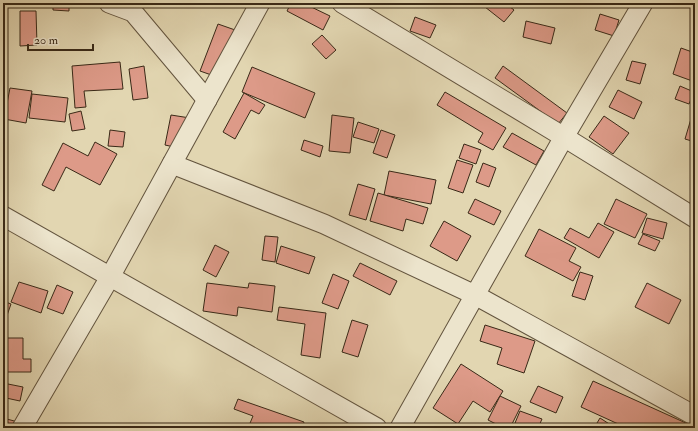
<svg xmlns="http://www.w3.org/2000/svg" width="698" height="431" viewBox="0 0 698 431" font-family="'IM FELL Double Pica',serif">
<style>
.building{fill:#dd9a88;stroke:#392917}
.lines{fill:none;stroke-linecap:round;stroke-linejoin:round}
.street-casing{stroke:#63543e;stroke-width:21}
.street{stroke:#ece4cc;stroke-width:19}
</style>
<rect width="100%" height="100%" fill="#e2d6b1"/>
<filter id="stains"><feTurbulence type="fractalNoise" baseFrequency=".005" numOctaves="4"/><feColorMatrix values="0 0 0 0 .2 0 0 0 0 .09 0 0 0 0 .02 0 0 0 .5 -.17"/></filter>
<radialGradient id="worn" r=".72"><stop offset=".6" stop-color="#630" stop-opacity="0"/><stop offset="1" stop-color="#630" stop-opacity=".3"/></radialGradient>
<g class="building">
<path d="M53,3H69V11L53,10Z"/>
<path d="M132,3H145L144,7Z"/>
<path d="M291,3H303L330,16L323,30L287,11Z"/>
<path d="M480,3H505L514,10L504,22Z"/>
<path d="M20,11H36L37,45L20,46Z"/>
<path d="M600,14L619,20L614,36L595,30Z"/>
<path d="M415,17L436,25L430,38L410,31Z"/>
<path d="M526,21L555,28L551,44L523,37Z"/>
<path d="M218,24L238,31L220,78L200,71Z"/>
<path d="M322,35L336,50L326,59L312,44Z"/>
<path d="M681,48L695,53V82L673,74Z"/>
<path d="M632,61L646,64L640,84L626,80Z"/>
<path d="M120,62L123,89L84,91L86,107L75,108L72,66Z"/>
<path d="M144,66L148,98L133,100L129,69Z"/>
<path d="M503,66L567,113L558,124L495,78Z"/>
<path d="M252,67L315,93L305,118L242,92Z"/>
<path d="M680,86L694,92L689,104L675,99Z"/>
<path d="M10,88L32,91L26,123L4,119Z"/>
<path d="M618,90L642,102L634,119L609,107Z"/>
<path d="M445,92L506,128L493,150L478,142L483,133L437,105Z"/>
<path d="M244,93L265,105L259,114L251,110L235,139L223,132Z"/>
<path d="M32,94L68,98L65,122L29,118Z"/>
<path d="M81,111L85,129L72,131L69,114Z"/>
<path d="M693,112L695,113V142L685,139Z"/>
<path d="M171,115L190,118L183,149L165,145Z"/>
<path d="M332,115L354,118L350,153L329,151Z"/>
<path d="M604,116L629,133L613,154L589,137Z"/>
<path d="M358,122L379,129L374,143L353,137Z"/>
<path d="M110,130L125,132L123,147L108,146Z"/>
<path d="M381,130L395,135L387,158L373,153Z"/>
<path d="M512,133L544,151L536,165L503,147Z"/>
<path d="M304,140L323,146L320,157L301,150Z"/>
<path d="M95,142L117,154L100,185L66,167L54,191L42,185L63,143L88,156Z"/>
<path d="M464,144L481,150L476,164L459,158Z"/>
<path d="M457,160L473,165L463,193L448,188Z"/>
<path d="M483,163L496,168L489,187L476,182Z"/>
<path d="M389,171L436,180L431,204L384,195Z"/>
<path d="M358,184L375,189L366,220L349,215Z"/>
<path d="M378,193L428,208L423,224L406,219L403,231L370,221Z"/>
<path d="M475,199L501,211L494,225L468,213Z"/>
<path d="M616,199L647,214L635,238L604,224Z"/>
<path d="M647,218L667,223L663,239L642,233Z"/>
<path d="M444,221L471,236L457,261L430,246Z"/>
<path d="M598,223L614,232L599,258L564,238L570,228L589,238Z"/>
<path d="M539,229L576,248L569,261L581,267L573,281L525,256Z"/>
<path d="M643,234L660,241L655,251L638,244Z"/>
<path d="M265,236L278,237L275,262L262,260Z"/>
<path d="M215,245L229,252L216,277L203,270Z"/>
<path d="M281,246L315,257L309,274L276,263Z"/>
<path d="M360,263L397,281L390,295L353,276Z"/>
<path d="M580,272L593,276L585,300L572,296Z"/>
<path d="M333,274L349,281L338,309L322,303Z"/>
<path d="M19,282L48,291L41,313L11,302Z"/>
<path d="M207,283L248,288L249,283L275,286L272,312L238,307L237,316L203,311Z"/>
<path d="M647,283L681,300L669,324L635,307Z"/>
<path d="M57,285L73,292L63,314L47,308Z"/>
<path d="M3,301L11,304L4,324H3Z"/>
<path d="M279,307L326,313L320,358L301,355L305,324L277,320Z"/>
<path d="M352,320L368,325L358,357L342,352Z"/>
<path d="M485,325L535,341L524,373L497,364L502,348L480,341Z"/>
<path d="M3,338H23V359H31V372H3Z"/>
<path d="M461,364L503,391L490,412L473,401L458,424L433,408Z"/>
<path d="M593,381L688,424L686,428H627L581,407Z"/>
<path d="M3,383L23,387L20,401L6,398L3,412Z"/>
<path d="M538,386L563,397L556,413L530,402Z"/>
<path d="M500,396L521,406L510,428H504L488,420Z"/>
<path d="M238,399L304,422L302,428H248L253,416L234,409Z"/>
<path d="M520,411L542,419L538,428H526L515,423Z"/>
<path d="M3,418L18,422L16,428H3Z"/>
<path d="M600,418L614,427V428H594Z"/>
</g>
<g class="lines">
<defs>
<g id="street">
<path d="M109,3L133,12L207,100"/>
<path d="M342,3L564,137L695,218"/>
<path d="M172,164L324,224L475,295L695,416"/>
<path d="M3,216L377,428"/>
<path d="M22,428L110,277L260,3"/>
<path d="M400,428L564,137L643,3"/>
</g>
</defs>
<use href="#street" class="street-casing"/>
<use href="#street" class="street"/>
</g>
<rect width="698" height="431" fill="none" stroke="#e2d6b1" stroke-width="16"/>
<rect x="4" y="4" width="690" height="423" fill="none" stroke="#392917" stroke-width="2"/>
<rect x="8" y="8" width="682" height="415" fill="none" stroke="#392917"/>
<path d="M28 44v6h65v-6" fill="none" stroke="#392917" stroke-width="2"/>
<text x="34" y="44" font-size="12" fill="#392917" stroke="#ece4cc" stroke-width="3" paint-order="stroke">20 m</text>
<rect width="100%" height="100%" filter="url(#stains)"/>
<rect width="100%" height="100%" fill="url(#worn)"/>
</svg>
